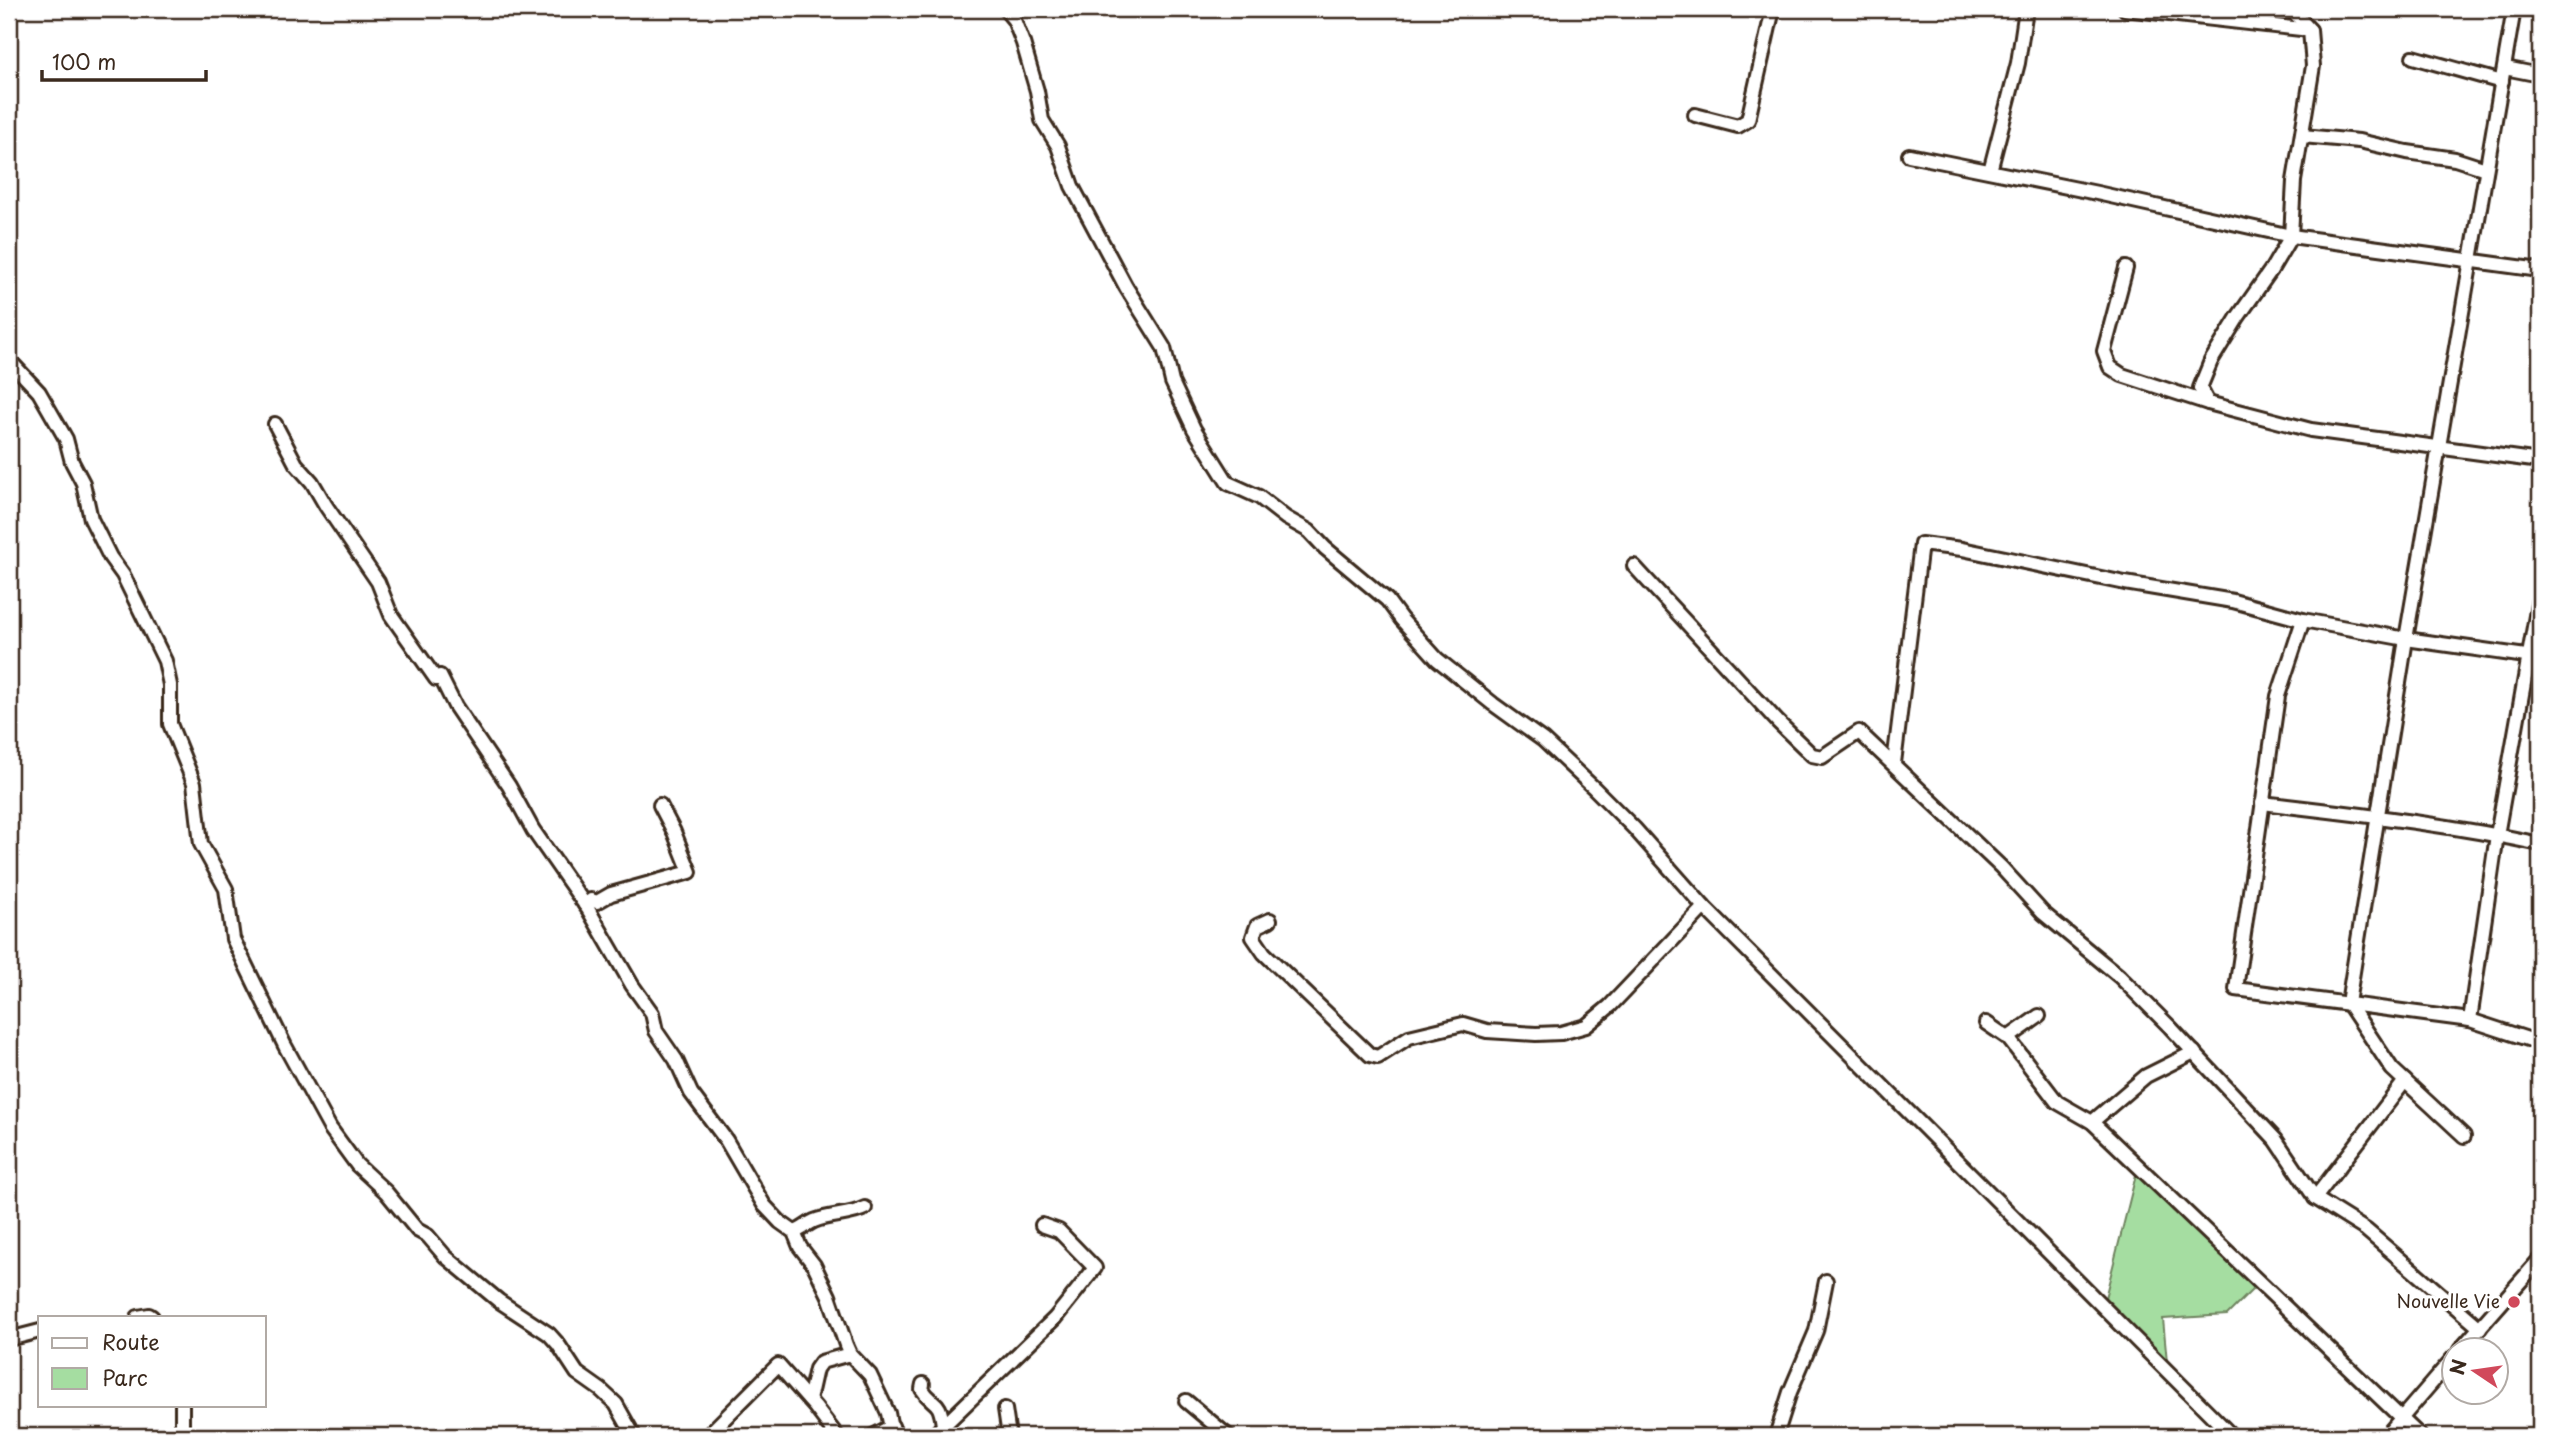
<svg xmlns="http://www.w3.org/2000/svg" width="2549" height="1445" viewBox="0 0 2549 1445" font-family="'Playpen Sans',sans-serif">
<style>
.green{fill:#a5dda1;stroke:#708460;stroke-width:2}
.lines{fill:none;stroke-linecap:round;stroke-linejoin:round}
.minor-casing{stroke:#3b2a1e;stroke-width:18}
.minor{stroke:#fff;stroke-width:12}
.poi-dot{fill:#d1495b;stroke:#fff;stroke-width:2.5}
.labels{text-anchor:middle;stroke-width:6;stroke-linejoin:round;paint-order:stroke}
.poi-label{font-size:18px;fill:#3b2a1e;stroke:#fff;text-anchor:end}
</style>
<rect width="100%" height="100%" fill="#fff"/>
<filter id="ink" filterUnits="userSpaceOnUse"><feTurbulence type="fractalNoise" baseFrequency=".0143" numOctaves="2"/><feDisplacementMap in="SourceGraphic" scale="14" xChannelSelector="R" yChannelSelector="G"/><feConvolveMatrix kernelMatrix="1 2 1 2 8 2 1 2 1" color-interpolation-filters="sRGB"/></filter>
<g filter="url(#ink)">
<path class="green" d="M2138,1167L2259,1283L2227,1315L2163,1319L2168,1372L2103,1306Z"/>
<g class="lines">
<defs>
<g id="minor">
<path d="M1005,9L1014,20L1023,43L1037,91L1042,120L1058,146L1072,186L1126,287L1164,348L1172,382L1194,429L1228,483L1259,497L1286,518L1309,531L1325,548L1387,600L1401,619L1437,659L1493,704L1543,740L1594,788L1634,828L1704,907L2232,1436"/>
<path d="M2125,9L2310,30"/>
<path d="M2413,57L2502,82"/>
<path d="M2505,68L2540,75"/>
<path d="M1695,115L1738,126L1748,120L1773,9"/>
<path d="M2302,136L2359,141L2407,152L2455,159L2486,169"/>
<path d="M1909,155L2097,193L2291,236L2540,270"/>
<path d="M1990,171L2018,63L2026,9"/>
<path d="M2126,268L2104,351L2110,367L2122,375L2208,403L2311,430L2540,461"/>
<path d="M9,360L39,392L66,439L72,462L83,483L91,519L110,557L123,575L165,661L170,685V724L194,783L201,844L226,889L233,939L285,1046L330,1128L357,1165L386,1192L417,1230L428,1236L445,1256L499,1301L549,1334L558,1344L577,1373L601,1390L616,1404L634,1436"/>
<path d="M2208,403L2200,388L2211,361L2238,317L2271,270L2291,236L2294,181L2313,66L2310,30L2291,9"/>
<path d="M275,424L296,464L312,482L326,506L378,582L391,615L436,679L440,676L455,706L509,786L533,830L588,909L632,985L652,1013L656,1031L676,1060L691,1093L726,1140L764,1205L780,1222L794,1232L800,1247L814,1265L829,1296L846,1345L850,1354L870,1375L888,1413L890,1423L897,1436"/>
<path d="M1634,566L1778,722L1812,755L1822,757L1859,732L2001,867L2043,913L2119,976L2170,1027L2276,1140L2315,1198L2366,1230L2480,1328"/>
<path d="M2303,620L2278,696L2236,989L2470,1020L2540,1043"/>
<path d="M1894,763L1921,544L1962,549L2125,583L2233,601L2303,620L2406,639L2540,658"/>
<path d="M2262,803C2355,814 2448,824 2540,844"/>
<path d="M585,905L591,900L597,902L611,894L690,872L674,832L660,805"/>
<path d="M1270,920L1257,926L1253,937L1264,953L1370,1055L1378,1057L1409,1037L1463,1024L1487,1031L1536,1034L1561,1033L1586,1026L1610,1006L1704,907"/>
<path d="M2470,1020L2497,835L2540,593"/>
<path d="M1986,1023L2008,1038L2057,1102L2092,1122L2420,1436"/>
<path d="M2008,1038L2039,1016"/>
<path d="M2092,1122L2146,1076L2194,1052"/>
<path d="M2464,1136L2392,1069L2348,1003L2406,639L2514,9"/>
<path d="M2315,1198L2405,1081"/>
<path d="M794,1232C802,1230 807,1224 814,1221C831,1214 849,1216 865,1208"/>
<path d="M138,1317L149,1315L152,1317"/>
<path d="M9,1339L40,1331"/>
<path d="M2460,1350L2540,1259"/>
<path d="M923,1384L922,1389C933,1407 940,1397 943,1426"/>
<path d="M809,1400L816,1369L821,1362L850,1354"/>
<path d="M1186,1401L1228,1436"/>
<path d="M1005,1409L1009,1436"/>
<path d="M182,1436V1405"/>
<path d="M707,1436L778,1365L815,1407L837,1436"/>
<path d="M873,1436L892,1426"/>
<path d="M933,1436L1055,1318L1095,1268L1059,1231L1042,1225"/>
<path d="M1776,1436L1790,1392L1816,1331L1826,1281"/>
<path d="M2386,1436L2454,1357"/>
</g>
</defs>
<use href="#minor" class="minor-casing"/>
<use href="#minor" class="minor"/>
</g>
</g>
<circle class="poi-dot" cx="2514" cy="1302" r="7"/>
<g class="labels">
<g class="poi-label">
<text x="2500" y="1308">Nouvelle Vie</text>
</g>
</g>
<rect width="2549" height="1445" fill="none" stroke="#fff" stroke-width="35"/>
<rect x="18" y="18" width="2514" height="1410" fill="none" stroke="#3b2a1e" stroke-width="2.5" filter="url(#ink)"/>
<rect x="38" y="1316" width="228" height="91" fill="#ffffff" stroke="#b1aaa5" stroke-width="2"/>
<rect x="52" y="1338" width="35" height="10" fill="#ffffff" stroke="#b1aaa5" stroke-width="2"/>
<text x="102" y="1350" font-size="21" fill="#3b2a1e">Route</text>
<rect x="52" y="1368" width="35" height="21" fill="#a5dda1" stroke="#b1aaa5" stroke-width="2"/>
<text x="102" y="1386" font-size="21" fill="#3b2a1e">Parc</text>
<g transform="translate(2475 1371) rotate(283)"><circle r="33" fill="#ffffff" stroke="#b1aaa5" stroke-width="2"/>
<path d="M0-5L12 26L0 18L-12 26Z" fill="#d1495b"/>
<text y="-10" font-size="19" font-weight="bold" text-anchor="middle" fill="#3b2a1e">N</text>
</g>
<path d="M42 70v10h164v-10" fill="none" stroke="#3b2a1e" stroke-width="3.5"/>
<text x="52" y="70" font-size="21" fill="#3b2a1e" stroke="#ffffff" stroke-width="5" paint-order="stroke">100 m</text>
</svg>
